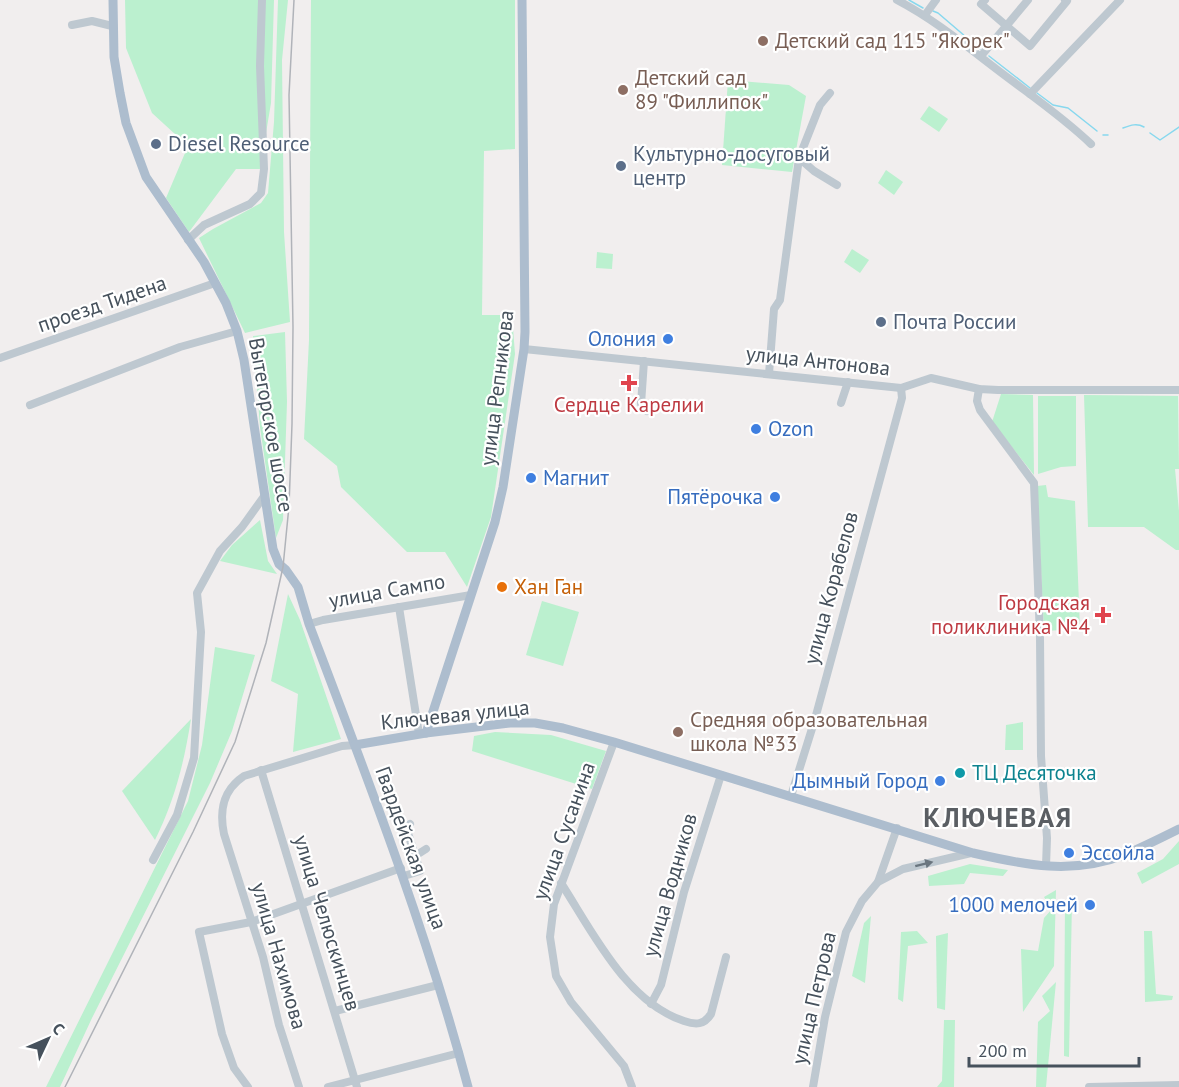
<svg xmlns="http://www.w3.org/2000/svg" width="1179" height="1087" viewBox="0 0 1179 1087" font-family="'PT Sans',sans-serif">
<style>
.green{fill:#bbf0cf}
.lines{fill:none;stroke-linecap:round;stroke-linejoin:round}
.stream{stroke:#87d8ee;stroke-width:1.5}
.minor{stroke:#bec8d0;stroke-width:8}
.major{stroke:#adbdce;stroke-width:9}
.rail{stroke:#b0b3b9;stroke-width:1.5}
.oneway{fill:#6a757f}
.education-dot{fill:#8d6e63;stroke:#fff;stroke-width:2}
.service-dot{fill:#5c6f8a;stroke:#fff;stroke-width:2}
.shop-dot{fill:#3f7fe0;stroke:#fff;stroke-width:2}
.health-dot{fill:#e0444e;stroke:#fff;stroke-width:2}
.food-dot{fill:#e8710a;stroke:#fff;stroke-width:2}
.culture-dot{fill:#0f9aa8;stroke:#fff;stroke-width:2}
.labels{text-anchor:middle;stroke-width:4.5;stroke-linejoin:round;paint-order:stroke}
.education-label{font-size:21px;fill:#785e54;stroke:#fff;text-anchor:start}
.service-label{font-size:21px;fill:#4e5e75;stroke:#fff;text-anchor:start}
.street-label{font-size:21px;fill:#46515c;stroke:#fff}
.shop-label{font-size:21px;fill:#366cbe;stroke:#fff;text-anchor:end}
.health-label{font-size:21px;fill:#be3a42;stroke:#fff}
.food-label{font-size:21px;fill:#c56008;stroke:#fff;text-anchor:start}
.culture-label{font-size:21px;fill:#0d838f;stroke:#fff;text-anchor:start}
.district-label{font-size:27px;font-weight:bold;letter-spacing:1.5px;fill:#5a5e63;stroke:#fff}
</style>
<rect width="100%" height="100%" fill="#f1eeee"/>
<g class="green">
<path d="M125,0H274L271,103L260,169H236L189,232L166,198L188,146L152,113L126,48Z"/>
<path d="M278,0H288L282,60L284,232L290,322L245,333L199,238L213,229L261,203L268,193L274,122Z"/>
<path d="M311,0H515V149L484,151L482,315H512L515,354L491,517L467,587L445,552H407L341,487L337,466L304,439L309,340Z"/>
<path d="M728,80L789,85L806,96L792,172L722,165Z"/>
<path d="M929,106L948,119L939,132L920,119Z"/>
<path d="M886,170L903,182L894,195L878,183Z"/>
<path d="M852,249L869,260L860,273L844,262Z"/>
<path d="M597,252L613,254L612,269L596,268Z"/>
<path d="M285,332L287,402L283,520L276,538L260,427L253,336Z"/>
<path d="M1001,394L1033,395L1034,475L992,422Z"/>
<path d="M1084,395L1178,396L1179,469H1175L1179,511V550H1176L1144,527H1088Z"/>
<path d="M1038,396H1076V466L1061,467L1038,474Z"/>
<path d="M1046,485L1048,497L1075,501L1080,629L1044,631L1037,486Z"/>
<path d="M260,520L268,561L277,574L220,561L232,545Z"/>
<path d="M288,594L300,620L341,739L293,752L298,694L271,681Z"/>
<path d="M542,601L579,612L563,666L526,655Z"/>
<path d="M215,647L255,655L232,731L210,783L92,1018L60,1087H46L188,801L202,745Z"/>
<path d="M191,719C184,763 175,799 155,840L122,791Z"/>
<path d="M1023,722V750H1005L1006,725Z"/>
<path d="M495,732L551,735L606,751L592,789L472,751L474,736Z"/>
<path d="M1179,841V864L1142,884L1137,873L1163,859Z"/>
<path d="M970,864L1008,870L1003,876L970,873L964,884L929,886L928,876Z"/>
<path d="M1056,890L1054,966L1023,1012L1021,949L1038,951L1044,918L1052,909L1044,897Z"/>
<path d="M1065,901H1072L1069,1057L1064,1056Z"/>
<path d="M871,916L865,983L852,976L864,923Z"/>
<path d="M917,931L928,943L908,946L903,1002L898,999L901,932Z"/>
<path d="M1144,931H1152L1156,994L1173,996L1172,1000L1145,1002Z"/>
<path d="M948,933L945,1010L937,1008L936,936Z"/>
<path d="M1056,982L1046,1087H1036L1038,1022L1050,1011L1042,996Z"/>
<path d="M944,1020H955L954,1087H937L942,1081Z"/>
</g>
<g class="lines">
<g class="stream">
<path d="M909,0L923,8"/>
<path d="M933,11L938,13L980,49"/>
<path d="M989,56L1030,88"/>
<path d="M1037,93L1053,105L1068,108L1097,131"/>
<path d="M1123,128C1131,125 1137,123 1144,127"/>
<path d="M1150,133L1160,140L1179,127"/>
<path d="M1103,135H1108"/>
</g>
<g class="minor">
<path d="M897,0C939,22 973,52 1011,80C1039,101 1066,120 1091,144"/>
<path d="M985,0L981,4L1030,46L1067,1L1065,0"/>
<path d="M925,15L936,0"/>
<path d="M72,25L92,21L112,26"/>
<path d="M981,56L1028,0"/>
<path d="M1030,94L1120,0"/>
<path d="M799,158L814,171L837,185"/>
<path d="M188,240L204,225L250,204L261,193L264,169L260,66L262,0"/>
<path d="M524,349L901,388L931,378L979,389L998,390H1179"/>
<path d="M0,358L215,283"/>
<path d="M644,361L641,404L647,411"/>
<path d="M769,374L774,309L780,300L799,158L820,105L830,93"/>
<path d="M979,389L977,401L980,410L1034,483L1040,637L1041,756L1047,838L1046,866"/>
<path d="M841,403L848,382"/>
<path d="M30,405L180,347L237,331"/>
<path d="M399,607L419,734"/>
<path d="M309,624L323,620L471,595"/>
<path d="M614,742L554,904L550,937L556,976L571,1002L624,1066L632,1087"/>
<path d="M261,770L357,1087"/>
<path d="M791,796L815,719L902,398L901,388"/>
<path d="M415,856L426,849"/>
<path d="M153,860L177,815L194,758L201,632L197,593L220,551L242,527L265,495"/>
<path d="M404,876L420,871L406,827L410,824"/>
<path d="M878,882L897,828"/>
<path d="M561,883C592,931 626,1002 684,1021C696,1025 704,1025 711,1014L726,957"/>
<path d="M651,1004L661,985L684,892L721,775"/>
<path d="M335,1011L438,985"/>
<path d="M248,1087L234,1068L222,1034L199,932L251,922L401,868"/>
<path d="M299,1087L279,1025L263,957L224,834C219,810 223,790 244,776L342,746L355,745"/>
<path d="M328,1087L459,1053"/>
<path d="M813,1087L825,1017L846,932L862,901L878,882L903,869L971,853"/>
<path d="M1089,1087L1179,1085"/>
</g>
<g class="major">
<path d="M113,0L114,57L120,93L126,123L146,177L204,262L226,303L237,331L244,360L273,549L279,564L286,570L298,587L309,624C367,777 426,929 468,1087"/>
<path d="M426,733L495,522L503,487L524,349L525,332L522,0"/>
<path d="M355,745L426,733L510,723H535L563,728L614,742L973,853C1025,865 1072,875 1124,855C1143,847 1161,838 1179,829"/>
</g>
<path class="rail" d="M65,1087L193,832L235,742L266,643L283,567L289,506L292,424L293,327L289,95L294,0"/>
</g>
<defs><path id="oneway-solid" d="M-6-.8H1V-3.2L6.5 0L1 3.2V.8H-6Z" transform="scale(1.5)"/></defs>
<use class="oneway" href="#oneway-solid" transform="translate(924 864) rotate(-14)"/>
<g class="education-dot">
<circle cx="763" cy="41" r="6"/>
<circle cx="623" cy="90" r="6"/>
<circle cx="678" cy="732" r="6"/>
</g>
<g class="service-dot">
<circle cx="156" cy="144" r="6"/>
<circle cx="621" cy="166" r="6"/>
<circle cx="881" cy="322" r="6"/>
</g>
<g class="shop-dot">
<circle cx="668" cy="339" r="6"/>
<circle cx="756" cy="429" r="6"/>
<circle cx="531" cy="478" r="6"/>
<circle cx="775" cy="497" r="6"/>
<circle cx="940" cy="781" r="6"/>
<circle cx="1069" cy="853" r="6"/>
<circle cx="1090" cy="905" r="6"/>
</g>
<g class="health-dot">
<path d="M626 374h6v6h6v6h-6v6h-6v-6h-6v-6h6z"/>
<path d="M1100 606h6v6h6v6h-6v6h-6v-6h-6v-6h6z"/>
</g>
<circle class="food-dot" cx="502" cy="587" r="6"/>
<circle class="culture-dot" cx="960" cy="773" r="6"/>
<g class="labels">
<g class="education-label">
<text x="775" y="48">Детский сад 115 "Якорек"</text>
<text x="635" y="85">Детский сад<tspan x="635" dy="24">89 "Филлипок"</tspan></text>
<text x="690" y="727">Средняя образовательная<tspan x="690" dy="24">школа №33</tspan></text>
</g>
<g class="service-label">
<text x="168" y="151">Diesel Resource</text>
<text x="633" y="161">Культурно-досуговый<tspan x="633" dy="24">центр</tspan></text>
<text x="893" y="329">Почта России</text>
</g>
<g class="street-label">
<text transform="translate(102 304) rotate(-19)" y="7">проезд Тидена</text>
<text transform="translate(818 361) rotate(6)" y="7">улица Антонова</text>
<text transform="translate(497 388) rotate(-83)" y="7">улица Репникова</text>
<text transform="translate(271 425) rotate(80)" y="7">Вытегорское шоссе</text>
<text transform="translate(831 588) rotate(-75)" y="7">улица Корабелов</text>
<text transform="translate(387 591) rotate(-10)" y="7">улица Сампо</text>
<text transform="translate(455 715) rotate(-6)" y="7">Ключевая улица</text>
<text transform="translate(564 831) rotate(-70)" y="7">улица Сусанина</text>
<text transform="translate(411 848) rotate(70)" y="7">Гвардейская улица</text>
<text transform="translate(670 885) rotate(-74)" y="7">улица Водников</text>
<text transform="translate(327 923) rotate(73)" y="7">улица Челюскинцев</text>
<text transform="translate(279 956) rotate(74)" y="7">улица Нахимова</text>
<text transform="translate(814 998) rotate(-77)" y="7">улица Петрова</text>
</g>
<g class="shop-label">
<text x="656" y="346">Олония</text>
<text x="768" y="436" text-anchor="start">Ozon</text>
<text x="543" y="485" text-anchor="start">Магнит</text>
<text x="763" y="504">Пятёрочка</text>
<text x="928" y="788">Дымный Город</text>
<text x="1081" y="860" text-anchor="start">Эссойла</text>
<text x="1078" y="912">1000 мелочей</text>
</g>
<g class="health-label">
<text x="629" y="412">Сердце Карелии</text>
<text x="1090" y="610" text-anchor="end">Городская<tspan x="1090" dy="24">поликлиника №4</tspan></text>
</g>
<g class="food-label">
<text x="514" y="594">Хан Ган</text>
</g>
<g class="culture-label">
<text x="972" y="780">ТЦ Десяточка</text>
</g>
<g class="district-label">
<text x="998" y="827">КЛЮЧЕВАЯ</text>
</g>
</g>
<g transform="translate(48 1039) rotate(46)" stroke="#ffffff" stroke-width="4.5" paint-order="stroke">
<path d="M0-4.5L10 22L0 15L-10 22Z" fill="#46515c"/>
<text y="-9" font-size="16" font-weight="bold" text-anchor="middle" fill="#46515c">С</text>
</g>
<path d="M969 1057v9h170v-9" fill="none" stroke="#46515c" stroke-width="3"/>
<text x="978" y="1057" font-size="18" fill="#46515c" stroke="#ffffff" stroke-width="4.5" paint-order="stroke">200 m</text>
</svg>
